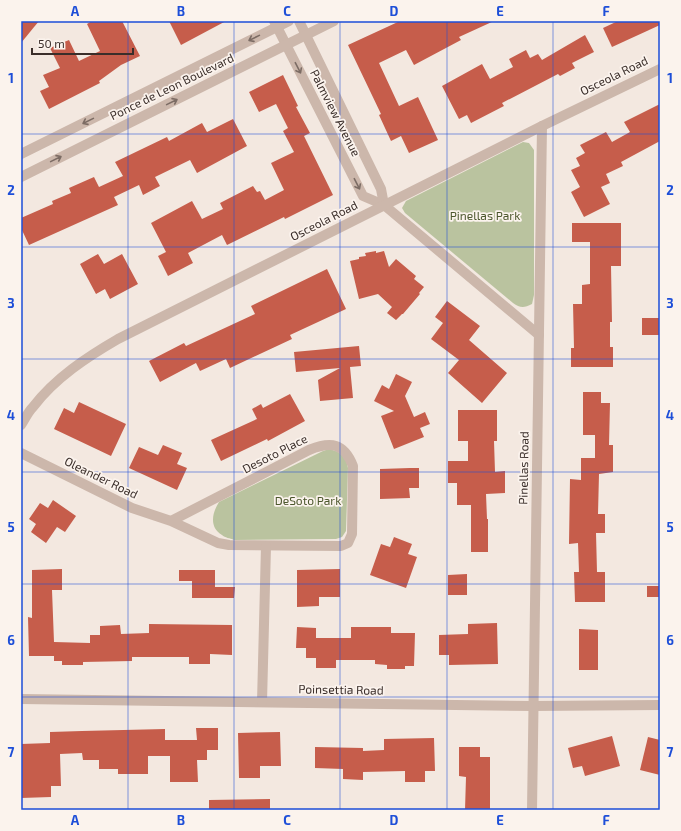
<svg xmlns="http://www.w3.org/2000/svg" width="681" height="831" viewBox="0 0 681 831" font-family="'Exo 2',sans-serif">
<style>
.green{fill:#bac39f}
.building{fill:#c65d4b}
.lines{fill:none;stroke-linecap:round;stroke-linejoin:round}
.minor{stroke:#ccb7ab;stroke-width:10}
.oneway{stroke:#7c6c64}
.grid{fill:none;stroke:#1d4ed8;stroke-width:1;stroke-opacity:0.55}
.labels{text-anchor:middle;stroke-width:3.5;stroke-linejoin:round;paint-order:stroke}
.street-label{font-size:12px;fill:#3a2e2a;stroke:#fbf3ed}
.park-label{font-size:12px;fill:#4d582e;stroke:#fbf3ed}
.neatline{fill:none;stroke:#1d4ed8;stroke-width:1.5}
.grid-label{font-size:13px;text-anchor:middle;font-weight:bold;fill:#1d4ed8}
</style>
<rect width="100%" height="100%" fill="#f3e8e0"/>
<g class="green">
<path d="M523,142L529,143L534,150V295L532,304C524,308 520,308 513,303L405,213L402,208L406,201Z"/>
<path d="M329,449C341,452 346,456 348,468L346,531L342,537L336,539L234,540C230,538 225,538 222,535C209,527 212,513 219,502L323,451Z"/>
</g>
<g class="building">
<path d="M21,21H39L21,43Z"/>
<path d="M92,21H122L140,56L121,65L99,81L100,83L49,109L40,91L49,87L43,75L60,68L50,48L69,40L79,61L100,51L87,24Z"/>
<path d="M169,21H226L181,45Z"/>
<path d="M400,21H494L459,37L461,40L414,65L406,50L379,63L399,106L418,97L438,140L409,153L401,136L391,141L379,115L381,114L348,45Z"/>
<path d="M618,21H660V25L612,47L603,28Z"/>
<path d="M585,35L594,52L572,63L575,68L560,76L558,74L502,103L504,106L471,123L467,115L459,119L442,86L482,64L490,79L513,67L509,59L526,50L530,58L538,54L542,60Z"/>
<path d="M283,75L298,106L296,107L310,133L304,136L333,195L285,219L284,217L227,245L222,235L188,253L193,263L168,276L158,256L166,252L151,223L192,201L202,219L223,209L220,203L253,186L257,192L260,191L265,200L284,190L271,163L294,152L283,131L288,128L276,104L259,112L249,92Z"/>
<path d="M660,104V141L621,162L623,166L606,174L610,183L601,187L610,204L584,217L571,192L580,187L571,170L580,166L576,158L585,153L580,145L606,132L612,142L630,132L624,122Z"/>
<path d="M233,119L247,146L197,173L190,160L155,177L160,186L143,195L139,185L114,197L118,205L29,245L21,228V218L53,204L52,201L71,193L69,188L94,177L99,187L123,176L115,162L167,137L169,141L202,123L207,132Z"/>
<path d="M572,223H621V266H611L612,322H610V347H613V367H571V348H574L573,304H582V285L590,284V242H572Z"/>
<path d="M376,251V253L384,251L389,267L396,259L416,276L414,279L424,287L419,293L420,294L403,314H402L396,320L387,313L392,307L378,294L359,299L350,261L359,259V257L366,256L365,253Z"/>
<path d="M98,254L104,264L122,254L138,284L110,299L105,289L96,294L80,264Z"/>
<path d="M327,269L346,309L290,335L292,339L230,368L226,359L200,371L196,363L160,382L149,361L184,343L186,346L255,314L251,306Z"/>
<path d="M447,301L480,326L469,340L507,373L482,403L448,373L459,360L431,339L443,323L435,317Z"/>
<rect x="642" y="318" width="18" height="17"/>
<path d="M359,346L361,366L350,367L353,398L320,401L318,380L340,368L296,372L294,352Z"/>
<path d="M396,374L412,382L405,396L414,417L425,412L430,424L420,428L424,437L394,449L381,416L394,411L374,401L382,385L389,389Z"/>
<path d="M583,392H601V403H610L609,445H613V472L599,474L598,514H605V533H596L597,572H605V602H575L574,572H579L578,543L569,544L570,479L581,480V458H595V435H583Z"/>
<path d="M290,394L305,421L268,441L267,439L221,461L211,440L257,419L252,409L261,404L263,408Z"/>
<path d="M79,402L126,424L111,456L54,429L64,408L74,413Z"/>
<path d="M458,410H497V441H494L495,472L505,471V493L486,494L487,519H488V552H471V505H457V483H448V461H468V441H458Z"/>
<path d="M163,445L182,453L177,464L187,468L177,490L129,468L139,447L158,455Z"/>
<path d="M410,468H419V488H409L410,498L380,499V469Z"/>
<path d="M53,500L76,516L65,532L57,527L46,543L31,532L36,524L29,519L40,503L48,508Z"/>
<path d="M394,537L412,544L408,554L417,557L406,588L370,575L381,544L390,547Z"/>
<path d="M62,569V590H52L54,642L90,643V635H100V626L120,625L121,634L149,633V624L232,625V655L210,654V664H189V657H132V661L83,662V665H62V661H54V656H29L28,617L32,618V570Z"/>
<path d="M340,569V597H319V606L297,607V570Z"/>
<path d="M179,570H215V587H235L234,598H192V581H179Z"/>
<path d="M467,574V595H448V575Z"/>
<rect x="647" y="586" width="13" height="11"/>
<path d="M497,623L498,664L449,665V655H439V635L468,634V624Z"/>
<path d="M297,627L316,628V638H351V627H391V633H415L414,666H405V669H387V665L375,664V660H336V668H316V658H306V648H296Z"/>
<path d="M579,629L598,630V670H579Z"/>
<path d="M196,728H218V750H207V760H197L198,782H170V756H148V774H118V769H99V760H83L82,753L60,754L61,786H51V797L21,798V744L50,743V732L82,731L165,729V740H197Z"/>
<path d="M280,732L281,766H260V778H239L238,733Z"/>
<path d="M612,736L620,766L585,776L582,766L573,768L568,748Z"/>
<path d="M648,737L660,740V775L640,770Z"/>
<path d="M434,738L435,771H425V782H405V771L363,772V780L343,779V769L315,768V747L363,748V751L384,750V739Z"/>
<path d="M459,747H480V757H490V810H465L466,777L459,776Z"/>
<path d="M270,799V810H209V800Z"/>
</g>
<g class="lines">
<g class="minor">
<path d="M274,21L363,196L384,205L539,335"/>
<path d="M299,21L381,189L384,205"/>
<path d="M21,154L289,21"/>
<path d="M21,177L334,21"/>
<path d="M21,425C25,419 28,412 33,407C55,378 87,357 118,339L542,126L660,69"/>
<path d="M21,453L132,508L171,521L218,543L229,545L341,546L348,543L352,534L353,466C344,443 331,441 309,450L171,521"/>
<path d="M21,699L533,706L660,705"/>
<path d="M262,702L266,546"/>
<path d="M532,810L542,126"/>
</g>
</g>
<defs><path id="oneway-shaft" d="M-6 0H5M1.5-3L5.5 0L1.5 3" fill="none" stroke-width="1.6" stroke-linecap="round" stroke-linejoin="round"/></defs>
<g class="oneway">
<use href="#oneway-shaft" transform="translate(254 38) rotate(154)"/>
<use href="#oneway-shaft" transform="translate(298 68) rotate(63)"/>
<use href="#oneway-shaft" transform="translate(172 102) rotate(-26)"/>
<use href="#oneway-shaft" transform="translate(88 121) rotate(154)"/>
<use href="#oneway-shaft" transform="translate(56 159) rotate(-26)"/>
<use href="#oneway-shaft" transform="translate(357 184) rotate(63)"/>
</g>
<path class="grid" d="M128,21V810M234,21V810M340,21V810M447,21V810M553,21V810M21,134H660M21,247H660M21,359H660M21,472H660M21,584H660M21,697H660"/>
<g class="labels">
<g class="street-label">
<text transform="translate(614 76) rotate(-26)" y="4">Osceola Road</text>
<text transform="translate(172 87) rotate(-26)" y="4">Ponce de Leon Boulevard</text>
<text transform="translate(335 113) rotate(63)" y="4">Palmview Avenue</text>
<text transform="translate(324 221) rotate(-27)" y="4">Osceola Road</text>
<text transform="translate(275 454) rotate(-27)" y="4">Desoto Place</text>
<text transform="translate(524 468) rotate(-89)" y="4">Pinellas Road</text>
<text transform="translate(101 478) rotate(26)" y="4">Oleander Road</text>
<text transform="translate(341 690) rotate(1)" y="4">Poinsettia Road</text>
</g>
<g class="park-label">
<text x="485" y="220">Pinellas Park</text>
<text x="308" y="505">DeSoto Park</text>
</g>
</g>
<rect width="681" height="831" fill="none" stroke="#fbf3ed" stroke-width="44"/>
<path d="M32 48v6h101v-6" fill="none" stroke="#3a2e2a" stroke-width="2"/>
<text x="38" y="48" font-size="12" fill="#3a2e2a" stroke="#fbf3ed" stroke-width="3" paint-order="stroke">50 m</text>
<rect x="22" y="22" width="637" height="787" class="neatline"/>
<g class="grid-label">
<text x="75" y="16">A</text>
<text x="181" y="16">B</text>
<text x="287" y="16">C</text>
<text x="394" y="16">D</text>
<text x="500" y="16">E</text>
<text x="606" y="16">F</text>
<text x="11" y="83">1</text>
<text x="670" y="83">1</text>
<text x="11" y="195">2</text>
<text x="670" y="195">2</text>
<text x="11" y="308">3</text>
<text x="670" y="308">3</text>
<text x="11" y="420">4</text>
<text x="670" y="420">4</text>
<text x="11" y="532">5</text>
<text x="670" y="532">5</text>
<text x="11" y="645">6</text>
<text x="670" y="645">6</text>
<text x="11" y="757">7</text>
<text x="670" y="757">7</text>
<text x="75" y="825">A</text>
<text x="181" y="825">B</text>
<text x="287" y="825">C</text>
<text x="394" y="825">D</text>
<text x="500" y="825">E</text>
<text x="606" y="825">F</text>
</g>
</svg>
